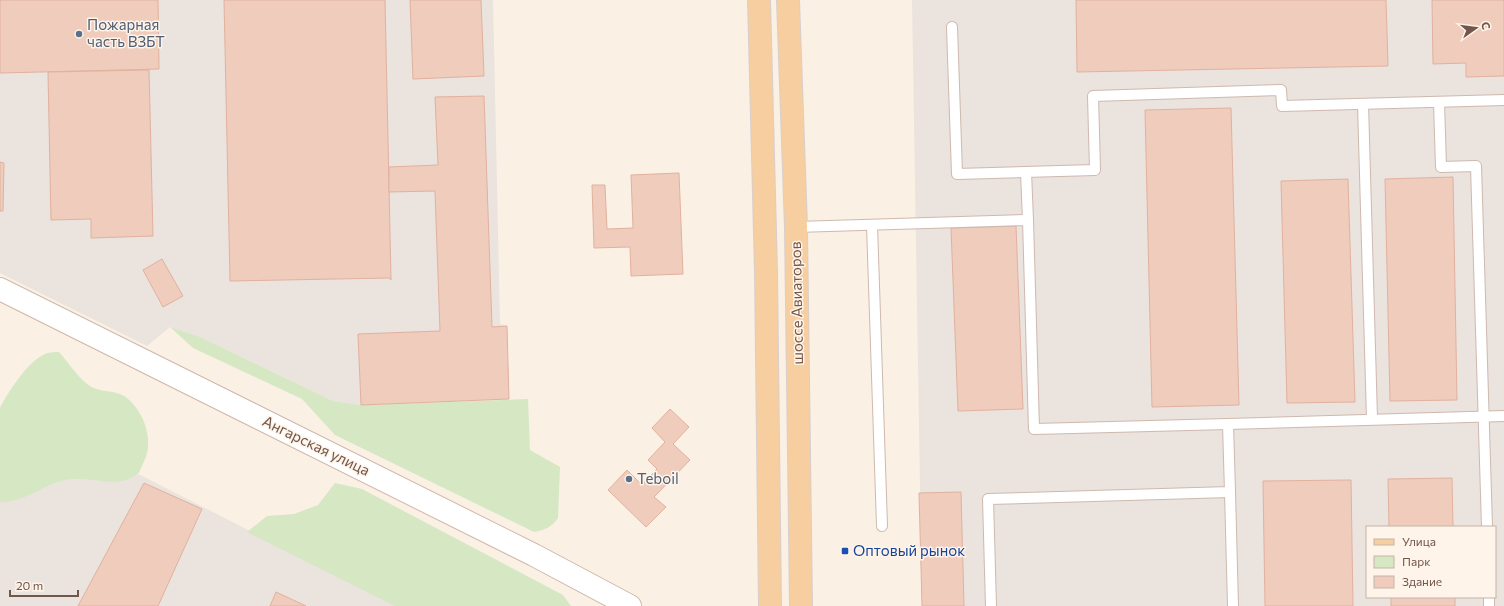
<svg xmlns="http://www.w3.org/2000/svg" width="1504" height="606" viewBox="0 0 1504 606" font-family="Commissioner,sans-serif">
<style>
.industrial{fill:#eae3de;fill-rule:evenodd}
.green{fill:#d5e8c3}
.building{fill:#efccbc;stroke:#e1b19e}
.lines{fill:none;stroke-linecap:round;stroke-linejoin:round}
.service-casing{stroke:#ceb9ae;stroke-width:12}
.secondary-casing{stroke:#d0b8ab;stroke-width:24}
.primary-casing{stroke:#d8cfcd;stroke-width:24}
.service{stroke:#fff;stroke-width:10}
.secondary{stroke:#fff;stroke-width:22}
.primary{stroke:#f7ce9f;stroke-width:22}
.service-dot{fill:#5c6f8a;stroke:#fef4e9;stroke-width:1.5}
.transit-dot{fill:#1a4fb4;stroke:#fef4e9;stroke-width:1.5}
.labels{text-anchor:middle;stroke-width:3;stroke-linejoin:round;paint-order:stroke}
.service-label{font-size:15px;fill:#4e5e75;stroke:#fef4e9;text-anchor:start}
.street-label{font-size:15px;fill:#72554b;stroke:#fef4e9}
.transit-label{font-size:15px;fill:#164399;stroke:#fef4e9;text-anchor:start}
</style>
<rect width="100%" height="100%" fill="#fbf0e4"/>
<g class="industrial">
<path d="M0,0H493L500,324L507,326L509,399L361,405L333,401L198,336L170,327L147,346L0,273Z"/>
<path d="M912,0H1504V606H922ZM1367,527H1495V597H1367Z"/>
<path d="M7,407L397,606H0V454Z"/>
</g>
<g class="green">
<path d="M170,327L198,336L333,401L361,405L528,399L530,450L560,467L558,518C552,527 545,530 534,532L335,435L302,399L193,348Z"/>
<path d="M59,352C69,363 77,377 90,386C99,392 112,390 122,395C139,404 150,429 148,447C148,455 142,465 139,473C135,475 130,479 126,480C107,486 84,474 61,481C41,487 22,503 0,502V408C8,392 27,363 43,355C48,352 54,352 59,352Z"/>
<path d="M335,483L362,489L563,595L571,606H395L247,532L267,516L294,514L318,505Z"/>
</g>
<g class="building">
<path d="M0,0H158L159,69L0,73Z"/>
<path d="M224,0H385L391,280L389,278L230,281Z"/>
<path d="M410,0H481L484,76L413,79Z"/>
<path d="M1076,0H1386L1388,66L1077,72Z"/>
<path d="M1432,0H1504V76L1466,77V63L1433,64Z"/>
<path d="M149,70L153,236L91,238V219L51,220L48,72Z"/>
<path d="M484,96L492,327L507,326L509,399L361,405L358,334L440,331L435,191L389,192V167L438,165L435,97Z"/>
<path d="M1231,108L1239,405L1152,407L1145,110Z"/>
<path d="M0,162L4,163L3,211H0Z"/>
<path d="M679,173L683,274L631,276L630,247L594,248L592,185H605L607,229L633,228L631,175Z"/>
<path d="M1453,177L1457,400L1390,401L1385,179Z"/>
<path d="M1348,179L1355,402L1287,403L1281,181Z"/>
<path d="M1016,226L1023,409L958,411L951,228Z"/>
<path d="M162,259L183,296L163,307L143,270Z"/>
<path d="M670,409L689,427L673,444L690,460L654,497L666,507L646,527L608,490L627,470L642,485L657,469L648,460L665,442L652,428Z"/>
<path d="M1452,478L1453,527H1389L1388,479Z"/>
<path d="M1351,480L1353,606H1265L1263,481Z"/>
<path d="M144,483L202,509L158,606H78Z"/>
<path d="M961,492L964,606H922L919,493Z"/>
<path d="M276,592L306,606H270Z"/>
<rect x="1391" y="597" width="64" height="9"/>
</g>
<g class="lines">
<defs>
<g id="service">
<path d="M952,27L957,174L1095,170L1093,96L1281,90L1282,106L1504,100"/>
<path d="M1439,102L1441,167L1476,166L1487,527"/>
<path d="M1363,104L1372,419"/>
<path d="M1026,172L1028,220"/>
<path d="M872,225L882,526"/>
<path d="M796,227L1028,220L1034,429L1228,424"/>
<path d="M1230,492L1233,606"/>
<path d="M1489,597V606"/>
<path d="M991,606L988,499L1230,492L1228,424L1504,416"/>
</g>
<path id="secondary" d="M0,289L534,555L630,606"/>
<g id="primary">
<path d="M759,0L766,272L770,606"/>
<path d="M788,0L796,227L801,606"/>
</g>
</defs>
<use href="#service" class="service-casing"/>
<use href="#secondary" class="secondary-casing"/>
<use href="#primary" class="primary-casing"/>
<use href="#service" class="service"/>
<use href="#secondary" class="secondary"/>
<use href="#primary" class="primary"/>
</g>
<g class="service-dot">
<circle cx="79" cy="34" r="4"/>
<circle cx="629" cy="479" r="4"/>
</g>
<rect class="transit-dot" x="841" y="547" width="8" height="8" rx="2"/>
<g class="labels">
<g class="service-label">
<text x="87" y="30">Пожарная<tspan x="87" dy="17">часть ВЗБТ</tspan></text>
<text x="637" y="484">Teboil</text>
</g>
<g class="street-label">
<text transform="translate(797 303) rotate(-91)" y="5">шоссе Авиаторов</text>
<text transform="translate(316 446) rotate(26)" y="5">Ангарская улица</text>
</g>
<g class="transit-label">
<text x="853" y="556">Оптовый рынок</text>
</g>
</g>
<rect x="1366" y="526" width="130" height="72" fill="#fef4e9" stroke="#c6b4aa"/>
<rect x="1374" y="539" width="20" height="6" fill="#f7ce9f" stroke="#c6b4aa"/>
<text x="1402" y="546" font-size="12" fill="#72554b">Улица</text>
<rect x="1374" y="556" width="20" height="12" fill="#d5e8c3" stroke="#c6b4aa"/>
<text x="1402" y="566" font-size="12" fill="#72554b">Парк</text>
<rect x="1374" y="576" width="20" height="12" fill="#efccbc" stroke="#c6b4aa"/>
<text x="1402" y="586" font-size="12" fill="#72554b">Здание</text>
<g transform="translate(1476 28) rotate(76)" stroke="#fef4e9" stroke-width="3" paint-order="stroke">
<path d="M0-3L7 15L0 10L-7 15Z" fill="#72554b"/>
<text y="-6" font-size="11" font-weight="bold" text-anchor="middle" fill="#72554b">С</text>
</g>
<path d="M10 590v6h68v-6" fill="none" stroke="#72554b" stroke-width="2"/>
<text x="16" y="590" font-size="12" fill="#72554b" stroke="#fef4e9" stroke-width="3" paint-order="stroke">20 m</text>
</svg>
